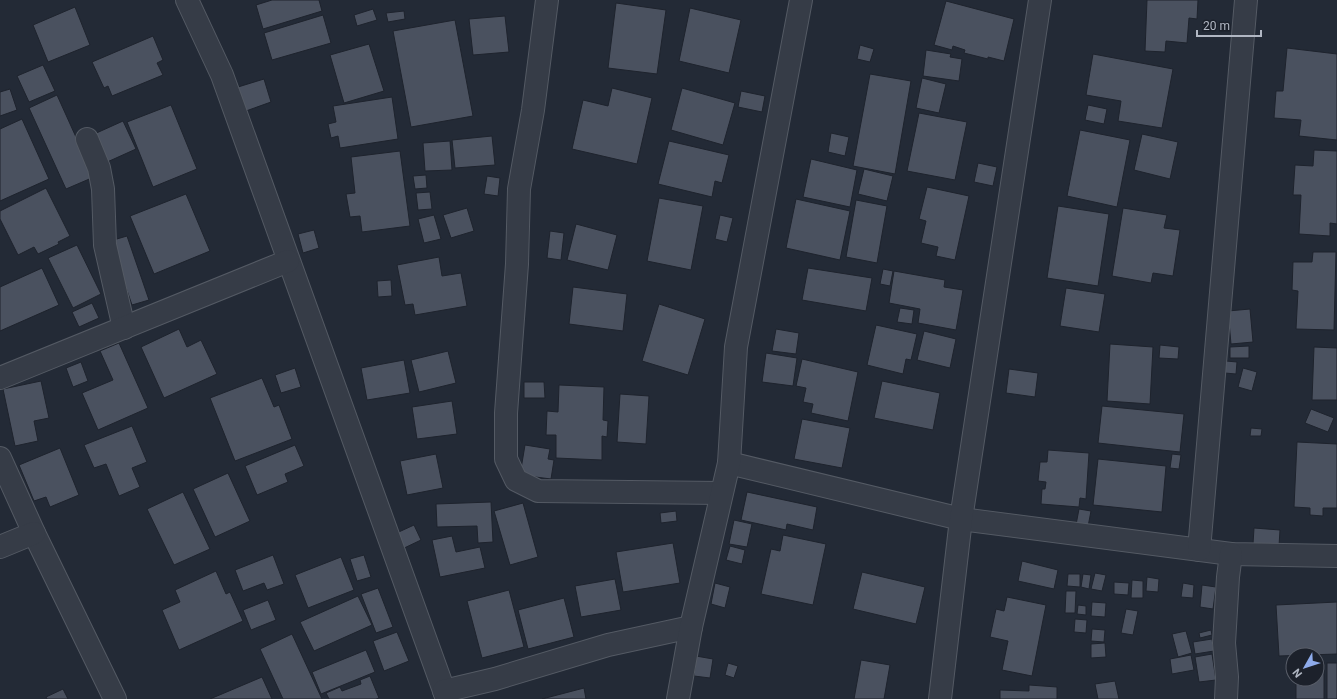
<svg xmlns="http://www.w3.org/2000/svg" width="1337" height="699" viewBox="0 0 1337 699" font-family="Roboto,sans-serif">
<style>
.building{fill:#4a515f;stroke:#1e232d}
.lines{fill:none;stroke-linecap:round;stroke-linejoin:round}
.minor-casing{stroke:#545a64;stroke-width:24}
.minor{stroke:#363c47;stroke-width:22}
</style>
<rect width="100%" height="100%" fill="#232a36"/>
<g class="building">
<path d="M272,0H319L322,11L263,29L256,5Z"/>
<path d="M1147,0H1198L1197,19L1189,18L1187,43L1166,41L1165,52L1145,51Z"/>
<path d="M946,1L1014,19L1004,61L988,57V59L964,53L965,50L953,46L952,50L934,45Z"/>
<path d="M616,3L666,10L657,74L608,68Z"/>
<path d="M75,7L90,45L48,62L33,25Z"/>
<path d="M690,8L741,20L729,73L679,61Z"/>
<path d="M373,9L377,20L357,26L354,15Z"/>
<path d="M404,11L405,19L388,22L386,13Z"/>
<path d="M323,15L331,43L272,60L264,33Z"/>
<path d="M505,16L509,52L473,55L469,19Z"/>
<path d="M455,20L473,116L411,127L393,31Z"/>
<path d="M153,36L163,60L157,63L163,75L112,96L108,86L104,88L92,62Z"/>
<path d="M369,44L384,91L344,103L330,55Z"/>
<path d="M860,45L874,49L870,62L857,59Z"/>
<path d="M1287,48L1337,54V140L1299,136L1301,120L1274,118L1276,91H1283Z"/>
<path d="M926,50L951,54L950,57L962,59L959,81L923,76Z"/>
<path d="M1093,54L1173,69L1162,128L1118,121L1121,101L1086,95Z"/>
<path d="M43,65L55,91L29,102L17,76Z"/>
<path d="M870,74L911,81L895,174L853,166Z"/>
<path d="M922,78L946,84L939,113L916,108Z"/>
<path d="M264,79L271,102L246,111L238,87Z"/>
<path d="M612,88L652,98L637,164L572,149L583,100L608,106Z"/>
<path d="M682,88L735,103L723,145L671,130Z"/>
<path d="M10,89L17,110L0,116V92Z"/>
<path d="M741,91L765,96L762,112L738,107Z"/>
<path d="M57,95L94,177L66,189L29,108Z"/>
<path d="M392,97L398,139L340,148L338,136L331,138L328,124L336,122L333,106Z"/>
<path d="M171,105L197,169L153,187L127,122Z"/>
<path d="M1088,105L1107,109L1104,124L1085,120Z"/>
<path d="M919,113L967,122L955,180L907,171Z"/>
<path d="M22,119L49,179L0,201V129Z"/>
<path d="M123,121L136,149L105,163L92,135Z"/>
<path d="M1080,130L1130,140L1117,207L1067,196Z"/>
<path d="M831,133L849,137L845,156L828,152Z"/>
<path d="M1142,134L1178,142L1170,179L1134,170Z"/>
<path d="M492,136L495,165L455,168L452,140Z"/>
<path d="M450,141L452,170L425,171L423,143Z"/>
<path d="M669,141L729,155L722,183L715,181L712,197L658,184Z"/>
<path d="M1314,150L1337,151V224L1330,223V236L1299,234L1301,195H1293L1295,165L1313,166Z"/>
<path d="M400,151L410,226L362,232L360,216L350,217L346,194L355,193L351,157Z"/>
<path d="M811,159L857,170L850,207L803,197Z"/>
<path d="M978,163L997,167L993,186L974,182Z"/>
<path d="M864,169L893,176L887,201L858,194Z"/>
<path d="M426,175L427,188L415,189L413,176Z"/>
<path d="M487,176L500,178L498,196L484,194Z"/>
<path d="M927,187L969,196L955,260L936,256L938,247L921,243L926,221L919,219Z"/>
<path d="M46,188L70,236L58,242L59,244L38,254L34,247L18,255L0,219V211Z"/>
<path d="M430,192L432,209L418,210L416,193Z"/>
<path d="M186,194L210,251L154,274L130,216Z"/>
<path d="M659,198L703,206L691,270L647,261Z"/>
<path d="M796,199L850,211L840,260L786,248Z"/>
<path d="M856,200L887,206L877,263L846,257Z"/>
<path d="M1058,206L1109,214L1098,286L1047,278Z"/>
<path d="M467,208L474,231L451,238L443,215Z"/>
<path d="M1123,208L1167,215L1164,228L1180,230L1173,276L1153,273L1151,283L1112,276Z"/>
<path d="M434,215L441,239L424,243L418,219Z"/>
<path d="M720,215L733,218L727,242L715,239Z"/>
<path d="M576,224L617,235L608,270L567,260Z"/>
<path d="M314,230L319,248L303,253L298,234Z"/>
<path d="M550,231L564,233L561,260L547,258Z"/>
<path d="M127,236L149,300L132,305L110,241Z"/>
<path d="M77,245L101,294L73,308L48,258Z"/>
<path d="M1313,252H1336L1334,330L1296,329L1298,291L1292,290L1293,262H1312Z"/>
<path d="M439,257L442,276L461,273L467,306L415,315L413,304L405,305L397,265Z"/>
<path d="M42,268L59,305L0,331V287Z"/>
<path d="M808,268L872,278L866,311L802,300Z"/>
<path d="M883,269L893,271L890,286L880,284Z"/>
<path d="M894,271L945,280L944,287L963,290L956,330L918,323L920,309L889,303Z"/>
<path d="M391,280L392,296L378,297L377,281Z"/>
<path d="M573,287L627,294L623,331L569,324Z"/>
<path d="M1066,288L1105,294L1099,332L1060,326Z"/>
<path d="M92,303L99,318L79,327L72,312Z"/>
<path d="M659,304L705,319L688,375L642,361Z"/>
<path d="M900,308L914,310L912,324L897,322Z"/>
<path d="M1250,309L1253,342L1231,344L1228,311Z"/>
<path d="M876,325L917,334L911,360L906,359L903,374L867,365Z"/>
<path d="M179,329L187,347L201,340L217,374L164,398L141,347Z"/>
<path d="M776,329L799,333L796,354L772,351Z"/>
<path d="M924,331L956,339L950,368L917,360Z"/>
<path d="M119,343L148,408L98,430L82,393L113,380L100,351Z"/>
<path d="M1110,344L1153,347L1150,404L1107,401Z"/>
<path d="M1160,345L1179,347L1178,359L1159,358Z"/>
<path d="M1249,346V358H1230V347Z"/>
<path d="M1314,347L1337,348V400H1312Z"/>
<path d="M448,351L456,383L419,392L411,360Z"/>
<path d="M766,353L797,358L793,386L762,382Z"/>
<path d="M802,359L858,372L848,421L811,413L813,404L803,402L806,388L796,386Z"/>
<path d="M404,360L410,393L367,400L361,368Z"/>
<path d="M1226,361L1237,362L1236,374L1225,373Z"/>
<path d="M81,362L88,381L73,387L66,368Z"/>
<path d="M295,368L301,387L281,393L275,375Z"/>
<path d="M1243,368L1257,372L1252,391L1238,387Z"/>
<path d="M1009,369L1038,373L1035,397L1006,393Z"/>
<path d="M262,378L274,407L279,405L292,439L235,461L210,398Z"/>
<path d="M41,381L49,418L34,421L38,441L15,446L3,389Z"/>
<path d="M882,381L940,393L933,430L874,418Z"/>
<path d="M524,382H544L545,398H524Z"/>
<path d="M559,385L604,387L603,420L608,421L607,437L602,436V460L556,458V435H546L547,411L558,412Z"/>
<path d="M620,394L649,396L646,444L617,442Z"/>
<path d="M452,401L457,434L417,439L412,407Z"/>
<path d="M1102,406L1184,414L1180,452L1098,443Z"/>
<path d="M1311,409L1334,418L1328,432L1305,423Z"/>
<path d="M802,419L850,428L842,468L794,459Z"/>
<path d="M132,426L147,462L132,468L140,487L119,496L106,464L94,468L84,445Z"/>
<path d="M1251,428L1262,429L1261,436H1250Z"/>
<path d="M1297,442L1337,444V508H1323V516L1310,515V508L1294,507Z"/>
<path d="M295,445L304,466L285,474L288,482L257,495L245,466Z"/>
<path d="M525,445L550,449L548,459L554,460L551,479L520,475Z"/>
<path d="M60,448L79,495L50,507L46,497L34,501L19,465Z"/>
<path d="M1048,450L1089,453L1086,499L1080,498L1079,507L1041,504L1042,489H1045L1046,482L1038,481L1040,462H1047Z"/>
<path d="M436,454L443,488L407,495L400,461Z"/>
<path d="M1172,454L1181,455L1179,469L1170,468Z"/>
<path d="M1098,459L1166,466L1162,512L1093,505Z"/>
<path d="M228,473L250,521L215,537L193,489Z"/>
<path d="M183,492L210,549L174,565L147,509Z"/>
<path d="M747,492L817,507L813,530L787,524L786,530L741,520Z"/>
<path d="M491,502L493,542L478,543L477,526L437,527L436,504Z"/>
<path d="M523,503L538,557L510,565L494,511Z"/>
<path d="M1079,509L1091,511L1087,532L1075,530Z"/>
<path d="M676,511L677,521L661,523L660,513Z"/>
<path d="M734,520L752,524L747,547L729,544Z"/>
<path d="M414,525L421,540L398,551L390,536Z"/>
<path d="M1254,528L1280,530L1279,546L1253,544Z"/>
<path d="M783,535L826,544L813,605L761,594L771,549L780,551Z"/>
<path d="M452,536L456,552L480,547L485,568L440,577L432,540Z"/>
<path d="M673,543L680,583L623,592L616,552Z"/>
<path d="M730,546L745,550L742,564L726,560Z"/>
<path d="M273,555L284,584L267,590L264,583L243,591L235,570Z"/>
<path d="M364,555L371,577L357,581L350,559Z"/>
<path d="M341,557L354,590L308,608L295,575Z"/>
<path d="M1022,561L1058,570L1054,589L1018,581Z"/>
<path d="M216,571L226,594L230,592L243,621L179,650L162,610L180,602L175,590Z"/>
<path d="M862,572L925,587L916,624L853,609Z"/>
<path d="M1095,573L1106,575L1102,591L1091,589Z"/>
<path d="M1068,574H1080V587L1067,586Z"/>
<path d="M1083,574L1091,575L1089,589L1081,587Z"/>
<path d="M1147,577L1159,579L1158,592L1146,591Z"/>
<path d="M615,579L621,610L581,617L575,586Z"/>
<path d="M1132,580L1143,581V598H1131Z"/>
<path d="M1114,582L1129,583L1128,595L1114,594Z"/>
<path d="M715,583L730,587L725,608L711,604Z"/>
<path d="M1183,583L1194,585L1193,598L1181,597Z"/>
<path d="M1202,585L1216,587L1213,609L1200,607Z"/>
<path d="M378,588L393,627L376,633L361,594Z"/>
<path d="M509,590L524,647L482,658L467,601Z"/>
<path d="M1066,591H1076L1075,613H1065Z"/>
<path d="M358,596L372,625L314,651L300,622Z"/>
<path d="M1007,597L1046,605L1032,676L1002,670L1008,641L990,637L996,609L1004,611Z"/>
<path d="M564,598L574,637L528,649L518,610Z"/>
<path d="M268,600L276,620L251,630L243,610Z"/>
<path d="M1092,602L1106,603L1105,617L1091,616Z"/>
<path d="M1337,602V654L1279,656L1276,605Z"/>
<path d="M1078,605L1086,606V615L1077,614Z"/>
<path d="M1126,609L1138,611L1133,635L1121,633Z"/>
<path d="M1075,619L1087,620L1086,633L1074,632Z"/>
<path d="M1092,629L1105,630L1104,642L1091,641Z"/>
<path d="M1211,630L1212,635L1200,638L1199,633Z"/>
<path d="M1186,631L1192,653L1178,657L1172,634Z"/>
<path d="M397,632L409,661L384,671L373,641Z"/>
<path d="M292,634L322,699H283L260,649Z"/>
<path d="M1212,639L1214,651L1195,654L1193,642Z"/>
<path d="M1105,643L1106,657L1091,658V644Z"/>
<path d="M366,650L375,672L321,694L312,672Z"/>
<path d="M1212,654L1216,680L1199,682L1195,657Z"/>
<path d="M1191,655L1194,670L1172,674L1170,659Z"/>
<path d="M696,656L713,659L710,678L694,676Z"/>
<path d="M861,660L890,665L884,699H854Z"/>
<path d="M1317,662H1324V699H1296V679H1317Z"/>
<path d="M728,663L738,666L734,678L725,675Z"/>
<rect x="1327" y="663" width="10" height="36"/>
<path d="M370,676L379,698L376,699H329L326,693L340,687L342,691L361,684L360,680Z"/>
<path d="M262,677L272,699H210Z"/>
<path d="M1115,681L1119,699H1098L1095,684Z"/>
<path d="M1029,685L1057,687V699H1000V690L1029,691Z"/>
<path d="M584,688L586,699H542Z"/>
<path d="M63,689L68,699H47L46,697Z"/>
</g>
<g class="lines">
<defs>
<g id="minor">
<path d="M187,0L222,75L447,699"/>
<path d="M547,0L533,110L519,189L517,264L506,413V459L516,480L538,491L721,493"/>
<path d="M87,139L99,168L103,189L105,245L124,328"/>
<path d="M0,378L288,261"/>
<path d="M0,458L34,533L115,699"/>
<path d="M729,463L961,519L1231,554L1337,556"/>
<path d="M0,547L34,533"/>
<path d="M1199,550L1246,0"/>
<path d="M444,691L495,679L608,645L691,627"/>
<path d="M678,699L691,627L729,463L736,347L801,0"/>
<path d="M940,699L961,519L1040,0"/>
<path d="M1226,699L1227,677L1224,643L1228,577L1231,554"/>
</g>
</defs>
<use href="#minor" class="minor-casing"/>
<use href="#minor" class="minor"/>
</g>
<g transform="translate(1305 667) rotate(231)"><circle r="19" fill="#1c212b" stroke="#585d68"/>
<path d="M0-3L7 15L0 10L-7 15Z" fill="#8eabeb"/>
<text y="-6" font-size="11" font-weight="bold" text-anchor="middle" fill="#b1b7c3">N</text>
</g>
<path d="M1197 30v6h64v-6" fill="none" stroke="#b1b7c3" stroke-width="2"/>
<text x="1203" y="30" font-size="12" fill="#b1b7c3" stroke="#1c212b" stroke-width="3" paint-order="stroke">20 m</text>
</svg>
